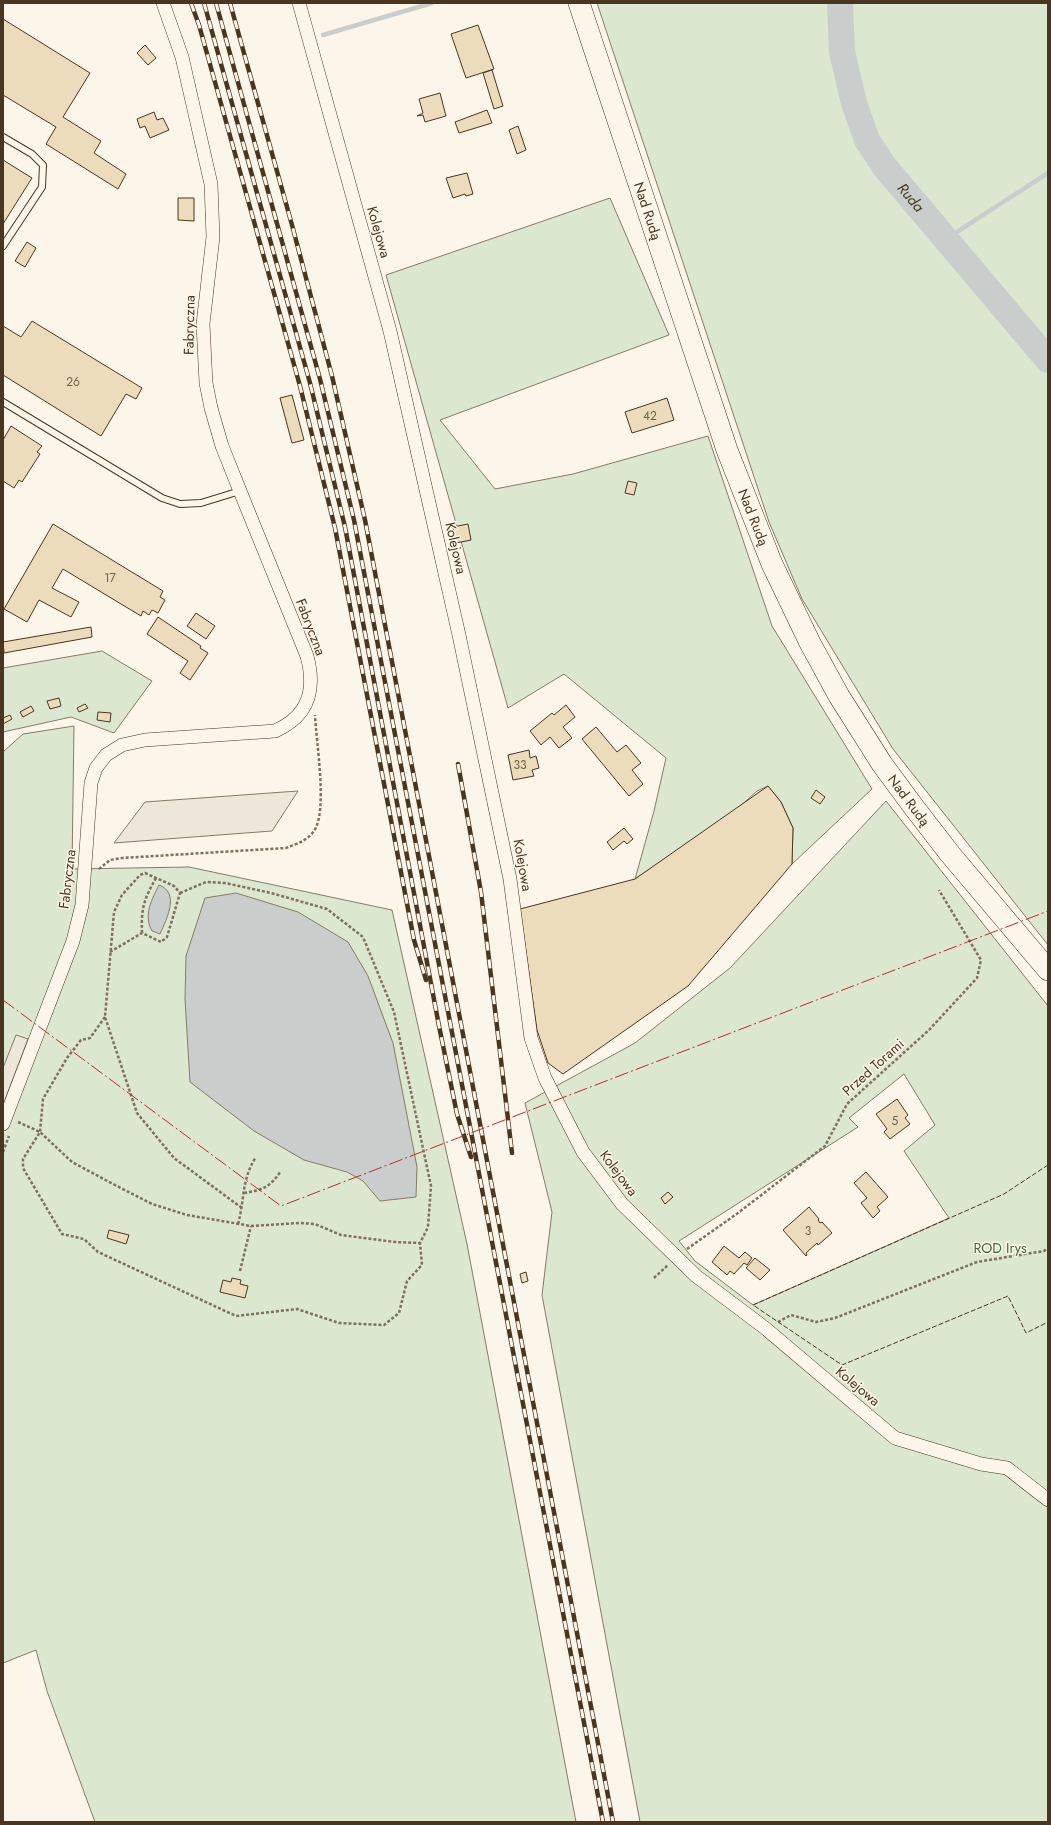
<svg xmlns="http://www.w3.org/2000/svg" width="1051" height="1825" viewBox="0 0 1051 1825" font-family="Jost,sans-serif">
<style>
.green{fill:#dce7d0;stroke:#887966;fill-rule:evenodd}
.parking{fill:#ede7d9;stroke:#887966}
.water{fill:#c9cecd;stroke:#887966}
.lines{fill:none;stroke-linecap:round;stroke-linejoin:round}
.stream{stroke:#c9cecd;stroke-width:4.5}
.river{stroke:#c9cecd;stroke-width:26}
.building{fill:#ecdcbc;stroke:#4a3520}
.service-casing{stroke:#4a3520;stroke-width:8}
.minor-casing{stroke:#4a3520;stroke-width:14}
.primary-casing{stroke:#4a3520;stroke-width:22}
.path{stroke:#7f6f5c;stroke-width:2.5;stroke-dasharray:3 2;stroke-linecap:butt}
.service{stroke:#fbf6e9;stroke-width:6}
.minor{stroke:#fbf6e9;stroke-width:13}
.primary{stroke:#fbf6e9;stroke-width:21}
.rail-casing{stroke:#4a3520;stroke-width:4.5}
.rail{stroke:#fbf6e9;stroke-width:3;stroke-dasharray:9;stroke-linecap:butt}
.fence{stroke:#4a3520;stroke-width:1;stroke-dasharray:5 2;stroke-linecap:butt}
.power{stroke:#c62828;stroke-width:1;stroke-dasharray:14 3 2 3;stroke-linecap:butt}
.labels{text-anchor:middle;stroke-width:3;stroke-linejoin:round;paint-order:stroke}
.number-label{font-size:12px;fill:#725f47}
.street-label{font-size:14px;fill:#4a3520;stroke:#fbf6e9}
.park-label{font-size:14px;fill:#436837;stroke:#fbf6e9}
.water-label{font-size:15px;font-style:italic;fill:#4a3520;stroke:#fbf6e9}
</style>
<rect width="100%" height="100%" fill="#fbf6e9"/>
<g class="green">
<path d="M597,3H1048V945L893,749L802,599L769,522Z"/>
<path d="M610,198L669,335L440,420L495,489L573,474L708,436L772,626L872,789L792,864L793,828L781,802L768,786L757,791L736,810L635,879L654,811L666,758L564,674L508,708L386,275Z"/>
<path d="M102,651L152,681L114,733L71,717L3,732V668Z"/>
<path d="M74,726L72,869L189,867L392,910L467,1244L576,1822H95L47,1691L36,1650L3,1663V752L23,734Z"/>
<path d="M886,801L1048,1006V1822H640L542,1295L552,1212L525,1103L635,1043L730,968ZM904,1074L935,1125L904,1151L949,1218L753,1305L695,1261L679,1241L858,1127L849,1118Z"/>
</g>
<g class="parking">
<path d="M298,791L272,831L114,843L145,802Z"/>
<path d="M16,1035L28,1039L3,1105V1068Z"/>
</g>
<g class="water">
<path d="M159,885C180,893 167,918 160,934L152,931C143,915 152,899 159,885Z"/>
<path d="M236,893L298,912L348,942L368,976L393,1043L417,1167L416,1197L380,1201L363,1181L347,1172L304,1160L254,1131L190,1082L185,999L186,956L205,898Z"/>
</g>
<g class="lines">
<g class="stream">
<path d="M323,35L432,3"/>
<path d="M946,239L1048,173"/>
</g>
<path class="river" id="s1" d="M840,3L842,52L854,103L867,140L884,166L1048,360"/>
</g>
<g class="building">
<path d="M3,19L90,73L63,117L101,141L94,153L126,174L118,189L46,144L56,127L3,95Z"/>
<path d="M478,25L494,69L466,78L451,34Z"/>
<path d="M145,45L156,58L148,65L137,53Z"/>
<path d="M492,70L503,106L494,109L483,73Z"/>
<path d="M440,93L446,116L425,122L423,115L417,116L423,113L419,99Z"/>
<path d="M487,110L492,123L459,133L455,122Z"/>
<path d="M154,112L157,120L163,118L169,130L150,138L145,126L140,128L137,119Z"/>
<path d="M518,126L526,150L517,154L509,130Z"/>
<path d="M3,160L32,178L3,224Z"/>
<path d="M467,173L473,194L466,196L465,194L453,198L446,178Z"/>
<path d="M178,198H194V221L178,220Z"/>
<path d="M27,242L36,248L25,267L15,261Z"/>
<path d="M32,321L142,388L136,399L126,394L101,436L3,375V326L21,337Z"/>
<path d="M292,395L304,440L292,443L280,398Z"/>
<path d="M667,398L674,420L632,433L625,412Z"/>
<path d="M11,426L42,446L37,452L40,454L22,482L19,480L14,488L3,481V440Z"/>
<path d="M628,481L637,483L634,495L625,493Z"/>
<path d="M53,524L163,591L160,597L165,600L158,613L152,610L149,615L143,611L141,616L63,569L52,588L79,602L71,617L39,600L27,622L4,609Z"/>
<path d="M468,524L471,540L456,543L453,527Z"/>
<path d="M196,613L215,626L206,639L187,626Z"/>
<path d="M158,617L201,646L200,648L208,653L190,680L180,673L188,661L147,634Z"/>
<path d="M91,627L92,637L4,653L3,642Z"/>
<path d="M59,698L61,706L50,709L47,701Z"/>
<path d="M85,704L88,708L79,712L77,708Z"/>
<path d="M566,705L575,717L563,727L572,738L559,748L550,737L541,745L530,731L552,713L554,715Z"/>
<path d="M31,706L34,711L23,717L20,712Z"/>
<path d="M98,712L111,713L110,722L97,720Z"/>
<path d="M10,715L12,719L3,724V718Z"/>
<path d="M596,727L617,752L626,745L641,763L632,770L643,784L629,796L582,739Z"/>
<path d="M529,750L530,758L536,756L539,768L532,770L534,776L513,780L508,755Z"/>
<path d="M768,786L781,802L793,828L792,864L688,986L563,1074L548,1063L537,1030L520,909L635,879Z"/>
<path d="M816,790L825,797L820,804L811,798Z"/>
<path d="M624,828L633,839L627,844L624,841L613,850L607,842Z"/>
<path d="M897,1099L908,1115L905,1118L910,1124L890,1139L884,1132L887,1129L876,1114Z"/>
<path d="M866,1172L888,1197L877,1207L880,1211L873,1218L861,1203L867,1198L854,1183Z"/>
<path d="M668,1192L673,1197L665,1204L661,1198Z"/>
<path d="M809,1207L819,1219L818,1220L820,1223L822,1222L832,1233L818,1245L817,1243L806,1253L807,1255L806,1256L783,1230Z"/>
<path d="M109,1230L129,1235L126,1244L107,1238Z"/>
<path d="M724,1246L739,1258L745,1252L752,1258L747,1265L744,1263L734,1274L730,1271L727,1275L712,1262Z"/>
<path d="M755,1258L770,1270L760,1280L746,1268Z"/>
<path d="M526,1272L528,1281L522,1283L520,1274Z"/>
<path d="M232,1278L241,1280L240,1284L248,1286L245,1298L220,1292L223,1280L231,1282Z"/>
</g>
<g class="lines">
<defs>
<g id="service">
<path d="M3,137L32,154L43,165L42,187L3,246"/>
<path d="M3,402L162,498L180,504L201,503L240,491"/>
</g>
<g id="minor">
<path d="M299,3L390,331L459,635L510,879L531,1038L545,1078L583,1152L622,1204L696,1276L765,1328L895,1438L981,1464L1007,1468L1048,1500"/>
<path d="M3,1124L73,941L82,905L91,783L96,768L106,755L122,745L145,740L275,731C309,716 316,690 307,656L240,491L222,446L211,408L206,383L203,324L213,237L211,184L182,57L163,3"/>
</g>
<g id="primary">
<path id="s2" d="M579,3L727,450L772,564L810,643L839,696L882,764L913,806L950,854L1048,970"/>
</g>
</defs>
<use href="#service" class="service-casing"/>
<use href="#minor" class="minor-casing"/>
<use href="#primary" class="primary-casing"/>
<g class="path">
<path d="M99,869L110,860L122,858L286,848C296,844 307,841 314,831C328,811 316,741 315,715"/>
<path d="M142,933C141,908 144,899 156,878"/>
<path d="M110,952L142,933L161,942L167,937L180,893L174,886L145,873L140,875L122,895L114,912L105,1017L137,1113L174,1158L242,1208"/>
<path d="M105,1017L90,1038L81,1040L67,1058L43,1099L40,1132L23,1159V1168L62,1234L84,1239L98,1252L236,1316L297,1309L339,1323L384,1325L399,1313L407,1281L422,1265L420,1243L428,1227L431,1186L394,1012L363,937L327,909L271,893L225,883L206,882L180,893"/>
<path d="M18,1122L40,1132L72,1162L113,1184L152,1204L187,1215L251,1226L299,1223L315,1224L341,1235L395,1242L420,1243"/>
<path d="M3,1152L9,1136"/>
<path d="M244,1193C263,1190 270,1187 281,1171"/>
<path d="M238,1224C245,1199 241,1180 256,1157"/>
<path d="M687,1249L738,1213L825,1146L847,1104L929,1030L977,978L981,960L939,890"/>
<path d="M240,1271L251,1226"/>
<path d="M654,1278L668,1265"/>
<path d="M778,1322L791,1315L816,1322L835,1318L977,1262L1044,1251L1048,1248"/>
</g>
<use href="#service" class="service"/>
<use href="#minor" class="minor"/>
<use href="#primary" class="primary"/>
<defs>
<g id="rail">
<path d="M191,3L199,25L300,386L335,528L414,940L426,980"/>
<path d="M204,3L310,383L345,527L439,1026L457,1114L471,1157"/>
<path d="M216,3L320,379L354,520L603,1822"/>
<path d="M230,3L292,225L332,376L365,520L613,1822"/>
<path d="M458,764L481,892L512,1153"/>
</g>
</defs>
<use href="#rail" class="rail-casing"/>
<use href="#rail" class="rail"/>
<path class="fence" d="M1048,1165L1004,1194L753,1305L842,1365L1008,1296L1026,1333L1048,1322"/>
<path class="power" d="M3,1000L281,1206L1048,911"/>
</g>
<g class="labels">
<g class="number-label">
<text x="73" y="386">26</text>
<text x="650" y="420">42</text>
<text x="110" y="582">17</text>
<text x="520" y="769">33</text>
<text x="895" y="1125">5</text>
<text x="808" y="1235">3</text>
</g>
<g class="street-label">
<text dy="5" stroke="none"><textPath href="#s2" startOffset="219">Nad Rudą</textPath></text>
<text transform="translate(379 232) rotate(74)" y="5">Kolejowa</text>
<text transform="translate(189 325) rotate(-89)" y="5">Fabryczna</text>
<text dy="5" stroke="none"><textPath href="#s2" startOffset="543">Nad Rudą</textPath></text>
<text transform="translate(456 548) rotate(77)" y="5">Kolejowa</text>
<text transform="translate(311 627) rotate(69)" y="5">Fabryczna</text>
<text dy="5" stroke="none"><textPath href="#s2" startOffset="867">Nad Rudą</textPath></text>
<text transform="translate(523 865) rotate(80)" y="5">Kolejowa</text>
<text transform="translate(67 879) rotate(-83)" y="5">Fabryczna</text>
<text transform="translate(873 1067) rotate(-42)" y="5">Przed Torami</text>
<text transform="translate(619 1173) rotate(53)" y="5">Kolejowa</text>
<text transform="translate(858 1386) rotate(40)" y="5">Kolejowa</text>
</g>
<g class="park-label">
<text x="1000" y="1253">ROD Irys</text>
</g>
<g class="water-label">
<text dy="5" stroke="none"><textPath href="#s1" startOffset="213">Ruda</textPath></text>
</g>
</g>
<rect width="1051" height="1825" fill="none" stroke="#4a3520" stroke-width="8"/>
</svg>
